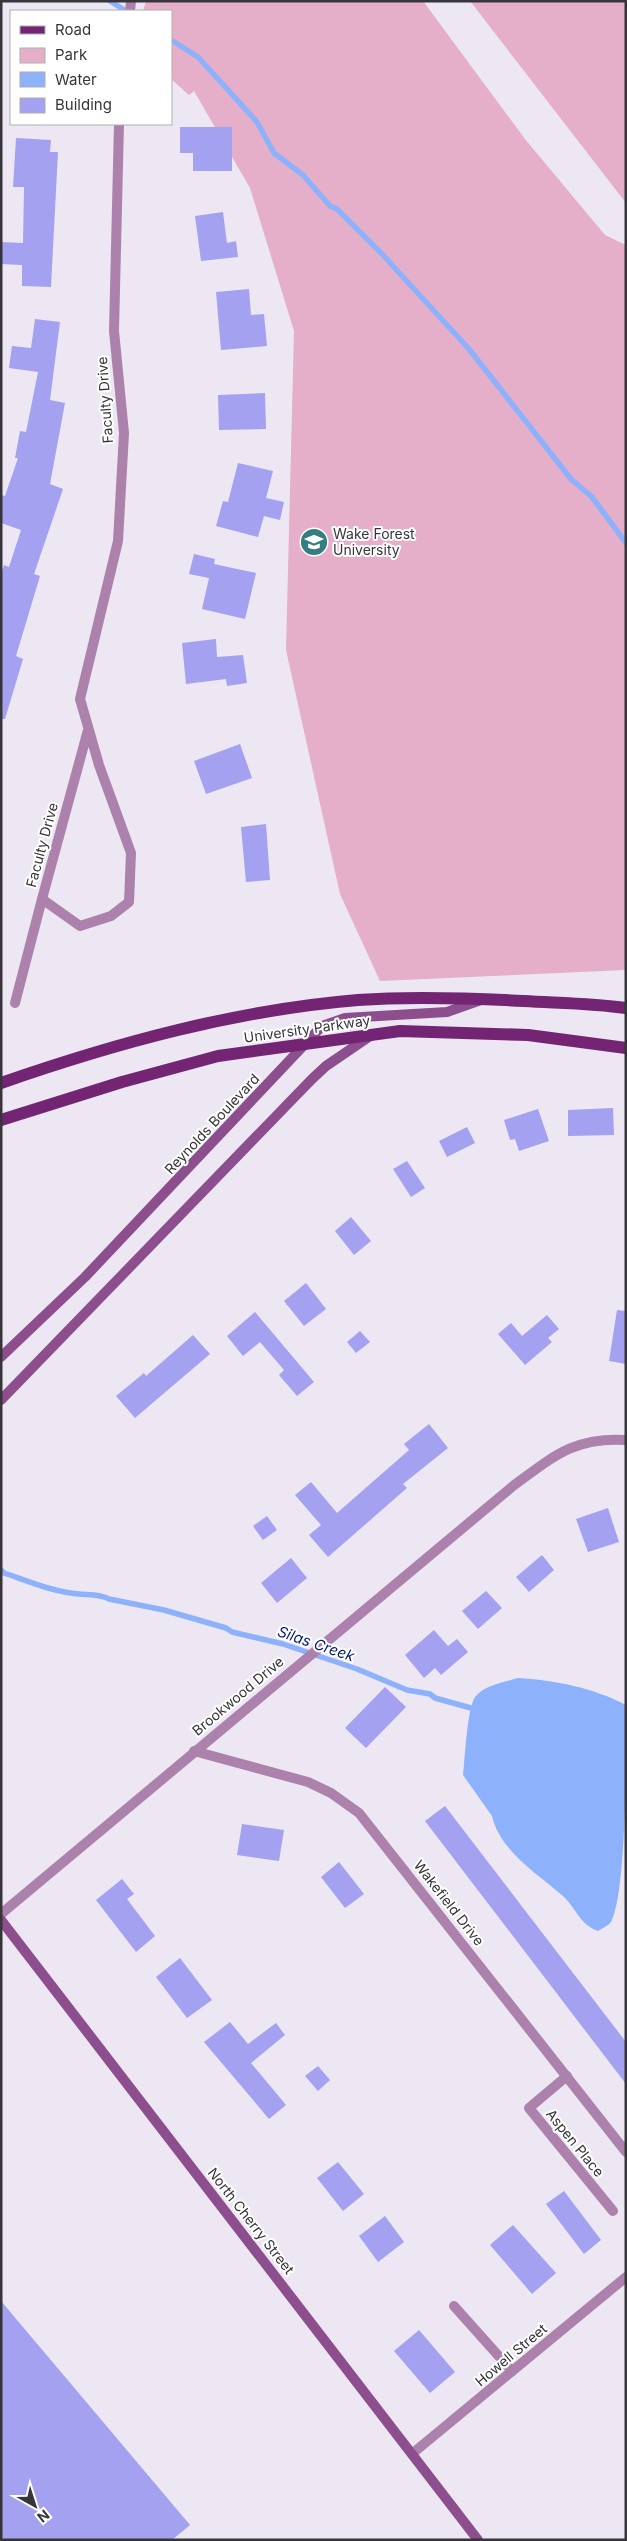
<svg xmlns="http://www.w3.org/2000/svg" width="627" height="2541" viewBox="0 0 627 2541" font-family="Inter,sans-serif">
<style>
.green{fill:#e5afc9}
.water{fill:#8eb1fb}
.lines{fill:none;stroke-linecap:round;stroke-linejoin:round}
.stream{stroke:#8eb1fb;stroke-width:5.5}
.building{fill:#a4a1f0}
.street{stroke:#ac81ab;stroke-width:10}
.secondary{stroke:#8c4e8c;stroke-width:10}
.primary{stroke:#732574;stroke-width:12}
.labels{text-anchor:middle;stroke-width:4;stroke-linejoin:round;paint-order:stroke}
.street-label{font-size:14px;fill:#37353a;stroke:#fff}
.poi-label{font-size:14px;fill:#37353a;stroke:#fff;text-anchor:start}
.water-label{font-size:15px;font-style:italic;fill:#062274;stroke:#fff}
</style>
<rect width="100%" height="100%" fill="#ece7f3"/>
<g class="green">
<path d="M146,1H423L525,139L605,235L626,245V970L380,981L340,894L286,650L294,331L250,188L194,91L189,95L171,79V11H143Z"/>
<path d="M470,1H626V203Z"/>
</g>
<path class="water" d="M518,1678C554,1680 594,1688 626,1705C626,1749 627,1892 611,1922C608,1926 602,1928 598,1931C580,1925 576,1908 563,1896C538,1874 500,1851 492,1816L463,1775C465,1759 467,1709 475,1697C484,1685 505,1682 518,1678Z"/>
<g class="lines">
<g class="stream">
<path d="M110,1L126,11"/>
<path d="M171,40L198,57L257,122L274,153L303,175L330,206L337,209L381,253L469,349L571,479L592,497L626,543"/>
<path d="M1,1570L4,1573C28,1581 53,1592 79,1594C88,1595 100,1594 109,1599L164,1610L226,1628L232,1632L283,1644L357,1669L407,1690L430,1694L435,1698L478,1710"/>
</g>
</g>
<g class="building">
<path d="M180,127H232V171H193V153H180Z"/>
<path d="M16,138L51,140L50,152H58L51,287L22,286V265L1,264V242L23,243L24,187H13Z"/>
<path d="M223,212L227,243L236,241L238,257L201,261L195,216Z"/>
<path d="M249,289L251,315L264,314L267,346L221,350L216,292Z"/>
<path d="M35,319L60,322L50,400L65,403L50,484L63,489L34,574L40,576L16,656L23,659L5,719H1V575L4,565L9,567L21,530L1,523V495L5,496L18,458H15L20,431L26,432L38,372L9,368L12,346L31,348Z"/>
<path d="M265,393L266,429L219,430L218,395Z"/>
<path d="M238,463L273,471L266,498L284,502L280,520L264,516L258,537L216,526L223,501L228,502Z"/>
<path d="M194,554L215,559L214,564L256,573L245,619L202,609L209,578L189,574Z"/>
<path d="M216,639L217,657L243,655L247,683L227,686L226,679L186,684L182,643Z"/>
<path d="M240,744L252,778L206,794L194,761Z"/>
<path d="M266,824L270,880L246,882L241,827Z"/>
<path d="M613,1108L614,1135L568,1136V1110Z"/>
<path d="M538,1109L549,1141L519,1151L515,1139L510,1140L504,1120Z"/>
<path d="M467,1127L475,1143L447,1157L439,1141Z"/>
<path d="M407,1161L425,1188L411,1197L393,1169Z"/>
<path d="M351,1217L371,1241L354,1255L335,1231Z"/>
<path d="M306,1283L326,1309L304,1326L284,1301Z"/>
<path d="M617,1310L626,1311V1364L609,1361Z"/>
<path d="M255,1312L314,1382L297,1396L279,1375L284,1370L260,1342L243,1356L227,1336Z"/>
<path d="M547,1315L559,1329L548,1338L552,1342L525,1365L498,1334L511,1323L522,1336Z"/>
<path d="M360,1331L370,1342L356,1353L347,1342Z"/>
<path d="M193,1335L210,1354L135,1418L116,1396L144,1373L146,1376Z"/>
<path d="M429,1424L448,1448L403,1484L407,1488L328,1557L309,1535L321,1525L295,1495L311,1482L337,1513L409,1450L404,1444Z"/>
<path d="M608,1508L619,1542L588,1552L576,1519Z"/>
<path d="M267,1516L277,1530L263,1540L253,1526Z"/>
<path d="M542,1555L554,1570L529,1592L516,1577Z"/>
<path d="M291,1558L307,1578L277,1603L261,1583Z"/>
<path d="M486,1591L502,1608L478,1629L462,1611Z"/>
<path d="M434,1630L448,1646L457,1639L468,1652L441,1675L435,1668L424,1678L405,1655Z"/>
<path d="M385,1687L406,1707L366,1748L345,1728Z"/>
<path d="M445,1806L626,2042V2084L425,1821Z"/>
<path d="M242,1824L284,1830L279,1861L237,1855Z"/>
<path d="M339,1862L364,1894L345,1908L321,1877Z"/>
<path d="M122,1879L134,1894L127,1899L155,1936L136,1952L96,1900Z"/>
<path d="M180,1958L212,2000L187,2018L156,1977Z"/>
<path d="M230,2022L248,2044L276,2023L285,2035L251,2063L286,2105L269,2119L204,2042Z"/>
<path d="M318,2066L330,2080L318,2091L305,2076Z"/>
<path d="M338,2162L364,2194L343,2211L317,2178Z"/>
<path d="M564,2191L601,2240L584,2254L546,2204Z"/>
<path d="M385,2216L404,2242L378,2262L359,2236Z"/>
<path d="M513,2225L556,2273L532,2294L490,2245Z"/>
<path d="M1,2301L190,2525L172,2540H1Z"/>
<path d="M419,2330L455,2372L430,2393L394,2351Z"/>
</g>
<g class="lines">
<g class="street">
<path d="M130,11L131,1"/>
<path d="M88,730L42,899L80,926L111,916L129,902L131,853L99,765L80,699L118,541L124,433L114,331L119,124"/>
<path d="M15,1003L42,899"/>
<path d="M194,1751L308,1782L331,1793L359,1813L626,2152"/>
<path d="M1,1914L513,1486C553,1457 573,1437 626,1440"/>
<path d="M567,2076L529,2108L613,2211"/>
<path d="M454,2306L512,2371"/>
<path d="M413,2453L626,2277"/>
</g>
<g class="secondary">
<path d="M1,1357L85,1277L322,1026L345,1018L447,1012L481,1000"/>
<path d="M1,1400L312,1079L326,1066L370,1036"/>
<path d="M1,1920L478,2540"/>
</g>
<g class="primary">
<path d="M1,1083C116,1043 236,1010 358,1000C413,996 468,998 524,1001C558,1003 592,1003 626,1008"/>
<path d="M1,1120L122,1082L218,1056L400,1031L528,1035L626,1048"/>
</g>
</g>
<defs>
<symbol id="university-disc" viewBox="-11 -11 22 22"><circle r="9.5" fill="#347d82" stroke="#fff"/><path d="M0-5L7-2L0 1L-7-2ZM-4 1L0 2.5L4 1V4Q0 6-4 4Z" fill="#fff"/></symbol>
</defs>
<g fill-rule="evenodd">
<use href="#university-disc" x="298" y="526" width="32" height="32"/>
</g>
<g class="labels">
<g class="street-label">
<text transform="translate(105 400) rotate(-94)" y="5">Faculty Drive</text>
<text transform="translate(42 845) rotate(-75)" y="5">Faculty Drive</text>
<text transform="translate(307 1029) rotate(-8)" y="5">University Parkway</text>
<text transform="translate(212 1124) rotate(-47)" y="5">Reynolds Boulevard</text>
<text transform="translate(238 1696) rotate(-40)" y="5">Brookwood Drive</text>
<text transform="translate(449 1903) rotate(52)" y="5">Wakefield Drive</text>
<text transform="translate(575 2143) rotate(51)" y="5">Aspen Place</text>
<text transform="translate(251 2221) rotate(52)" y="5">North Cherry Street</text>
<text transform="translate(511 2355) rotate(-40)" y="5">Howell Street</text>
</g>
<g class="poi-label">
<text x="333" y="539">Wake Forest<tspan x="333" dy="16">University</tspan></text>
</g>
<g class="water-label">
<text transform="translate(316 1644) rotate(19)" y="5">Silas Creek</text>
</g>
</g>
<rect width="627" height="2541" fill="none" stroke="#37353a" stroke-width="5"/>
<rect x="10" y="10" width="162" height="115" fill="#ffffff" stroke="#afaeb0"/>
<rect x="20" y="26" width="25" height="8" fill="#732574" stroke="#afaeb0"/>
<text x="55" y="35" font-size="15" fill="#37353a">Road</text>
<rect x="20" y="48" width="25" height="15" fill="#e5afc9" stroke="#afaeb0"/>
<text x="55" y="60" font-size="15" fill="#37353a">Park</text>
<rect x="20" y="72" width="25" height="15" fill="#8eb1fb" stroke="#afaeb0"/>
<text x="55" y="85" font-size="15" fill="#37353a">Water</text>
<rect x="20" y="98" width="25" height="15" fill="#a4a1f0" stroke="#afaeb0"/>
<text x="55" y="110" font-size="15" fill="#37353a">Building</text>
<g transform="translate(35 2506) rotate(141)" stroke="#ffffff" stroke-width="4" paint-order="stroke">
<path d="M0-4L9 19L0 12L-9 19Z" fill="#37353a"/>
<text y="-8" font-size="14" font-weight="bold" text-anchor="middle" fill="#37353a">N</text>
</g>
</svg>
